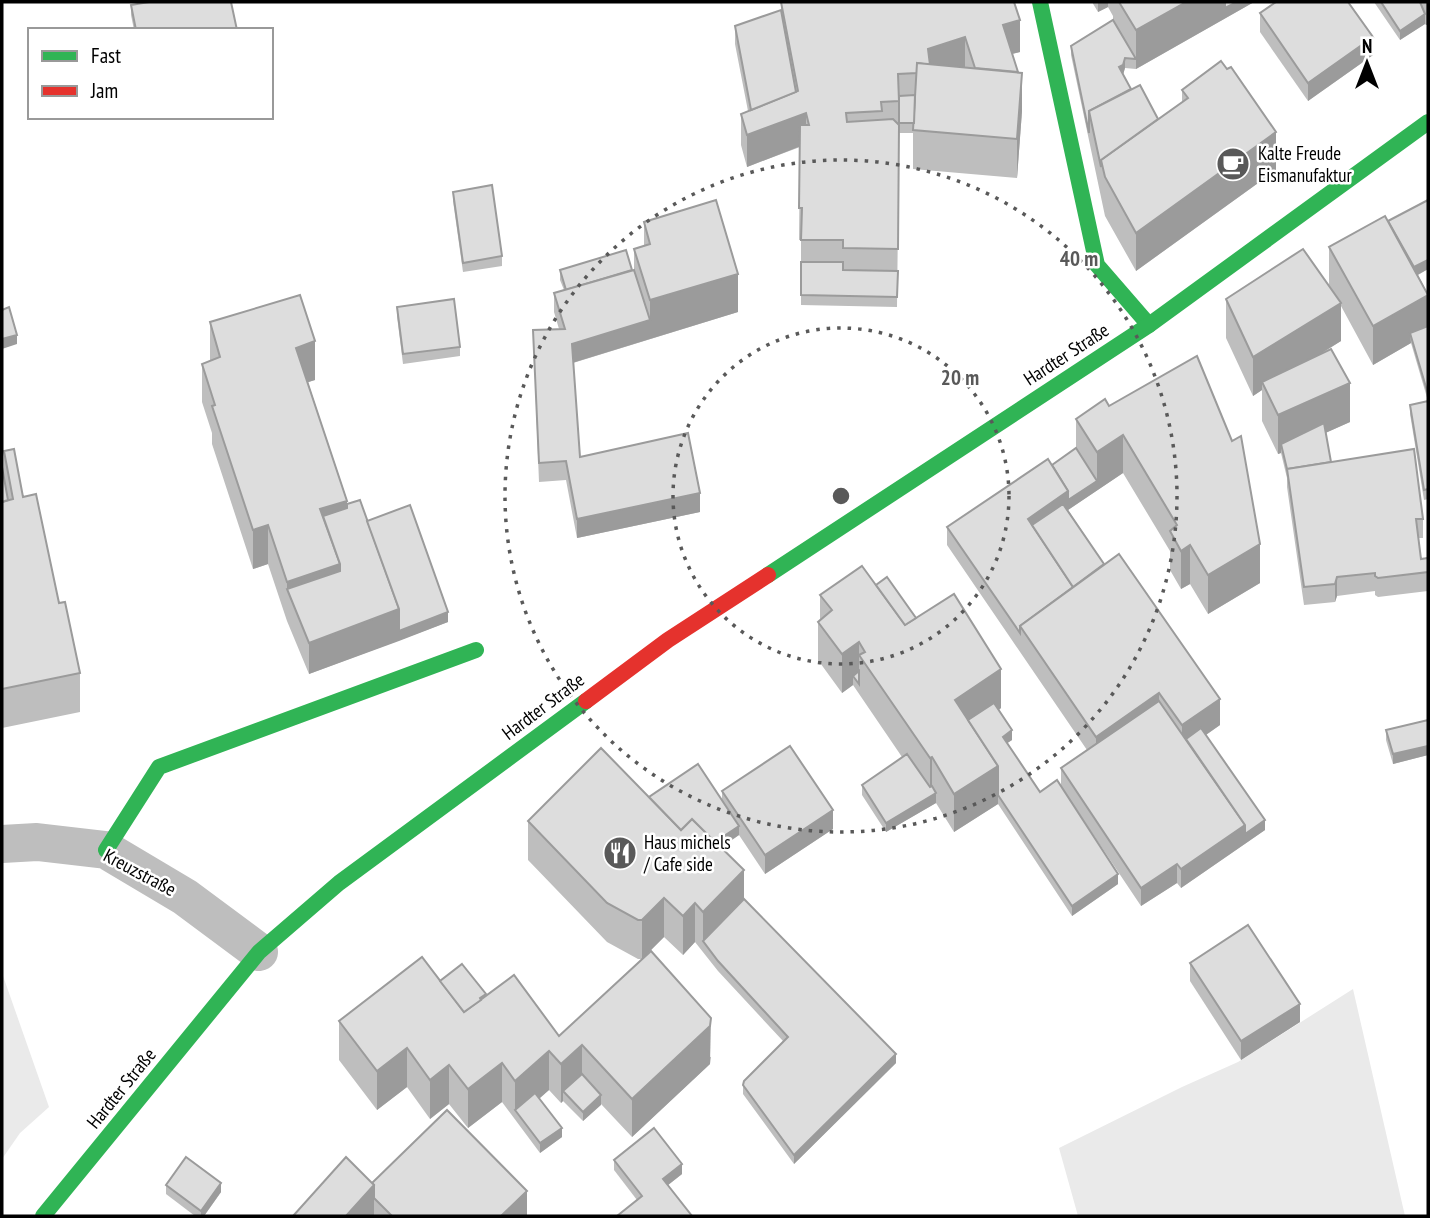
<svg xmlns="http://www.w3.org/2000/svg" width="1430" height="1218" viewBox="0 0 1430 1218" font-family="'PT Sans Narrow',sans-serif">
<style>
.green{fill:#eaeaea}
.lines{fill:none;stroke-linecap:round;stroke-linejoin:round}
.street{stroke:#bebebe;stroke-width:38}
.fast{stroke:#30b455;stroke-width:16}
.jam{stroke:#e5322d;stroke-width:16}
.wall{fill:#bebebe}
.shaded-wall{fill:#9b9b9b}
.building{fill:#ddd;stroke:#9b9b9b;stroke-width:2}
.ring{fill:none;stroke:#595959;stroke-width:3.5;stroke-dasharray:3.5 7}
.labels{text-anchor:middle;stroke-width:5;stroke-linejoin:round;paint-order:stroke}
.poi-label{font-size:19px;fill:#000;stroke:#fff;text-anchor:start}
.street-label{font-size:19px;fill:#000;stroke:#fff}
.centre{fill:#595959;stroke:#fff;stroke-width:3.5}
.ring-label{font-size:21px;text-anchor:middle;font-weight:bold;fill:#595959;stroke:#fff;stroke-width:5;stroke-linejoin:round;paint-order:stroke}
</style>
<rect width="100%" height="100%" fill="#fff"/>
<g class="green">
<path d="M2,973L49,1107L20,1133L2,1159Z"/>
<path d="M1353,989L1405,1216H1078L1059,1148L1182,1087L1238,1062Z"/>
</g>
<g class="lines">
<path class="street" d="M2,844L37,842L106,850L185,897L259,952"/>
<g class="fast">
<path d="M1040,2L1097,265L1149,325"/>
<path d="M768,575L1149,325L1428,122"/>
<path d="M106,850L159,767L476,650"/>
<path d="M43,1216L259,952L339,883L586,701"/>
</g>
<path class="jam" d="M586,701L668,640L768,575"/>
</g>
<g class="wall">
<path d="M781,2H1014L1020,52L1012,54L1022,111L1017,178L913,169V133H899L897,307L801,305V240H799L800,147L747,167L741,145V114L748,111L735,44V26L781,10Z"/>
<path d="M1092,2H1254L1136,69L1125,68L1123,74L1131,89L1158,119L1182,102V90L1276,170L1136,271L1105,216L1071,55V46L1113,20V16L1108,7L1098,12Z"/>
<path d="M1374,2H1428V24L1426,25L1425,24L1400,40Z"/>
<path d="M131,5L237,30H134L131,15Z"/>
<path d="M1260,13L1373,55L1308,101L1260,32Z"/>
<path d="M453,192L502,256V266L463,272L453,201Z"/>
<path d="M1428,200V269L1418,275L1428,294V499L1424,500L1410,414V405L1428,401L1411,343L1373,365L1341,306V341L1322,353L1350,422L1325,433L1331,462L1423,519V538H1418L1421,559L1428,558V591L1378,597L1375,595V591L1337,596L1335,602L1304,605L1287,487V478L1281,453L1278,454L1262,421V390L1253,396L1226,338V299L1333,291L1329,285V247L1388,221Z"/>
<path d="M644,222L738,312L573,363L580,457L700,512L577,538L566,480L539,482L533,330L559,329L554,312V293L564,290L560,280V270H634V249L644,246Z"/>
<path d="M397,307L460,347V356L403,364L397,316Z"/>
<path d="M210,322L315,380L308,382L347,504L367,521L448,622L309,674L287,621L268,564L253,569L212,444V433L202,402V364L210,361Z"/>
<path d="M1109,406L1260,583L1208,614L1190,584L1181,589L1170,570V551L1123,473L1068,510L1104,564L1220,725L1206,735L1265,830L1181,888L1177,883L1141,906L1072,803L1118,884L1072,916L998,804L954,832L936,803L886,832L862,795V785L902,757L853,685L842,693L818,660V622L820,620V595L876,585L916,618L1001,708L999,710L1012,740L1007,743L1040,792L1061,786V768L1087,750L947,545V527L1052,465L1076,448V419Z"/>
<path d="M4,451L23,497L59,603L80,673V712L2,728V467L4,479Z"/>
<path d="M1428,720V755L1393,764L1386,740V730Z"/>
<path d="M722,791L833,829L765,874L739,835L721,848L744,899L896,1063L794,1164L743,1094V1085L783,1041L718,971L695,942L683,955L664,937L642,959H638L607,942L528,860V821L649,797L722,799Z"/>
<path d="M1190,963L1300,1022L1241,1060L1190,981Z"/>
<path d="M440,981L486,996L559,1036L711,1057L710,1064L632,1137L601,1104L583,1121L563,1101L561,1103L549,1090L539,1098L562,1137L540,1153L502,1102L468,1128L449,1104L430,1119L407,1087L377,1110L339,1060V1021Z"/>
<path d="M614,1160L682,1174L668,1185L637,1200L614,1170Z"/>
<path d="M372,1183L527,1216H292Z"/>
<path d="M166,1185L221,1192L204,1216H195L166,1194Z"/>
</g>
<g class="shaded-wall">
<path d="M1099,2H1108V7L1098,12V3Z"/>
<path d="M1186,2H1254L1136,69V30Z"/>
<path d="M1426,2H1428V24L1426,25Z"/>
<path d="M1425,14V24L1400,40V31Z"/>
<path d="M1020,20V52L1003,56V25Z"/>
<path d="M965,37V68L931,80L928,49Z"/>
<path d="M1373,37V55L1308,101V83Z"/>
<path d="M1125,58V68L1123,75L1119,67Z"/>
<path d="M1022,73V111L1017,178V139Z"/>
<path d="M806,113V144L747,167V135Z"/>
<path d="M1276,132V170L1136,271V233Z"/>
<path d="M1428,260V269L1412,278V268Z"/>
<path d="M738,274V312L650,339V300Z"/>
<path d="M1428,295V333H1410L1411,343L1373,365V326Z"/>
<path d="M1341,303V341L1265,388L1262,382V390L1253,396V357Z"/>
<path d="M650,320V339L572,363V344Z"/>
<path d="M17,335V344L2,349V339Z"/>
<path d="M315,341V380L296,386V348Z"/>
<path d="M1350,383V422L1283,452L1281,444V453L1278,454V415Z"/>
<path d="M1123,435V473L1068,510V500L1097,481V452Z"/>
<path d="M1068,491V510L1032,535L1028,519Z"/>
<path d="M700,493V512L577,538V519Z"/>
<path d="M347,501V540L331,545L320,509Z"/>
<path d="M268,525V564L253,569V530Z"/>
<path d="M1260,544V583L1208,614V575Z"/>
<path d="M1190,545V584L1181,589V551Z"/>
<path d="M340,564V602L287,589V582Z"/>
<path d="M1337,577V596L1335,602V584Z"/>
<path d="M399,609V641L309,674V643Z"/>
<path d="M448,612V622L399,641V631Z"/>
<path d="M859,642V681L853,676V685L842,693V654Z"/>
<path d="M1001,669V708L959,736L955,700Z"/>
<path d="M1159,693V719L1096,763V737Z"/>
<path d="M1220,699V725L1187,748L1182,741V725Z"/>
<path d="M1012,730V740L1003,746V737Z"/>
<path d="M1428,746V755L1393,764V754Z"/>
<path d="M932,757V795L936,793V803L886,832V823L930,797V758Z"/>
<path d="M998,766V804L954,832V794Z"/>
<path d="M833,810V829L765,874V855Z"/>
<path d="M1265,820V830L1181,888V869L1245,825Z"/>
<path d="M739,826V835L697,863V854Z"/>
<path d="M1177,864V883L1141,906V888Z"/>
<path d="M744,870V909L703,941V912Z"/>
<path d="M1118,874V884L1072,916V906Z"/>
<path d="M664,898V937L642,959V920Z"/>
<path d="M695,903V942L683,955V916Z"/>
<path d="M1300,1004V1022L1241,1060V1041Z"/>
<path d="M711,1018L710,1064L632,1137V1099Z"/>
<path d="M582,1045V1084L563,1091V1101L561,1103V1064Z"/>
<path d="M407,1048V1087L377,1110V1071Z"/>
<path d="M549,1051V1090L520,1116L515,1110V1081Z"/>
<path d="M896,1054V1063L794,1164V1155Z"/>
<path d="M502,1063V1102L468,1128V1089Z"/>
<path d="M449,1065V1104L430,1119V1080Z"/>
<path d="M601,1095V1105L583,1121V1112Z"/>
<path d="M562,1128V1137L540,1153V1143Z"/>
<path d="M682,1164V1174L663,1189V1179Z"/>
<path d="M221,1183V1192L204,1216H201V1211Z"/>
<path d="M374,1185V1216H346Z"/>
<path d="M527,1191V1216H501Z"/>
</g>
<g class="building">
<path d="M149,2H231L237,30H136L131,5Z"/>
<path d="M781,2H1014L1020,20L1003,25L1018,72L975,68L965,37L928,49L930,65L917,63V73L898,74L899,101L881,102L882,111L846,113L847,122L893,119L899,125L898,249L843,248V240H801L802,208H799L800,125H809L806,113L747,135L741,114L798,91Z"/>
<path d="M1119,2H1186L1136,30Z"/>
<path d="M1225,2H1237L1225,8Z"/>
<path d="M1276,2H1348L1373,37L1308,83L1260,13Z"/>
<path d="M1381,2H1420L1425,14L1400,31Z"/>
<path d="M781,10L796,92L751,110L735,26Z"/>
<path d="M1113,20L1136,59L1125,58L1123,65L1119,67L1131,89L1089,111V133L1071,46Z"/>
<path d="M1221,61L1227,69L1231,67L1276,132L1136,233L1105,177L1101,160L1188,98L1182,90Z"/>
<path d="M917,63L1022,73L1017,139L913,130Z"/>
<path d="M1140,85L1158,119L1101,160V167L1089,111Z"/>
<path d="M915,95L914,123H899V96Z"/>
<path d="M492,185L502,256L463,263L453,192Z"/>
<path d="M716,200L738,274L650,300L634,249L650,244L644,222Z"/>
<path d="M1428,200V260L1414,267L1388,221Z"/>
<path d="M1385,216L1428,295L1373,326L1329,247Z"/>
<path d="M1303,249L1341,303L1253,357L1226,299Z"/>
<path d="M626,250L632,270L566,290L560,270Z"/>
<path d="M801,262H843V270L898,271L897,297L801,295Z"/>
<path d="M634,270L650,320L572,344L580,457L688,433L700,493L577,519L566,461L539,463L533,330L565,329L554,293Z"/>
<path d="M300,295L315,341L296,348L347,501L320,509L340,564L287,582L268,525L253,530L212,406L215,405L202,364L220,357L210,322Z"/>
<path d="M454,299L460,347L403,354L397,307Z"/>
<path d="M9,307L17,335L2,339V310Z"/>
<path d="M1428,326V394L1410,333Z"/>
<path d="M1331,349L1350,383L1278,415L1262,382Z"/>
<path d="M1197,356L1232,441L1241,436L1260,544L1208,575L1190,545L1181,551L1170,531L1177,525L1123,435L1097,452L1076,419L1105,399L1109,406Z"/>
<path d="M1428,401V489L1424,490L1410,405Z"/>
<path d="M1324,423L1331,462L1287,469L1281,444Z"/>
<path d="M1076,448L1097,481L1068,500V491L1052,465Z"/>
<path d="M14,449L23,497L36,494L59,603L65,602L80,673L2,689V502L13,499L4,451Z"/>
<path d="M1414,449L1423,519H1416L1421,559L1428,558V572L1378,578L1375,576V573L1337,577L1335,584L1304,587L1287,469Z"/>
<path d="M1048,459L1068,491L1028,519L1073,587L1020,626V633L947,527Z"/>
<path d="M2,467L8,500L2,502Z"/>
<path d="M360,500L399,609L309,643L287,589L340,571V564L323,516L347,508V504Z"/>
<path d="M1063,504L1104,564L1073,587L1032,525Z"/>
<path d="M410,505L448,612L399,631V609L367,521Z"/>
<path d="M1119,554L1220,699L1182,725L1159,693L1096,737L1020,626Z"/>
<path d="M862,566L905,625L954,594L1001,669L955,700L998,766L954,794L932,757L930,758L859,655L865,652L859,642L842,654L818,622L832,610L820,595Z"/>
<path d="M887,577L916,618L905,625L876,585Z"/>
<path d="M859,671V684L853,676Z"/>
<path d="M1159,701L1245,825L1181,869L1177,864L1141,888L1061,768Z"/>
<path d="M994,703L1012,730L1003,737L1040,792L1057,780L1118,874L1072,906L998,795V766L968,720Z"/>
<path d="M1428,720V746L1393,754L1386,730Z"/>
<path d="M1201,728L1265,820L1245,834V825L1186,739Z"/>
<path d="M790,746L833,810L765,855L722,791Z"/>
<path d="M601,748L681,830L692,819L744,870L703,912L695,903L683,916L664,898L642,920H638L607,903L528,821Z"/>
<path d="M907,754L930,787L932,786L936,793L886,823L862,785Z"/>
<path d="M698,764L739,826L715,842L692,819L681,830L649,797Z"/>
<path d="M744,899L896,1054L794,1155L743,1085L744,1081L788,1037L718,961L703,941Z"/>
<path d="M1248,925L1300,1004L1241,1041L1190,963Z"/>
<path d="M651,951L711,1018L710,1026L632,1099L582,1045L561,1064L549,1051L515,1081L502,1063L468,1089L449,1065L430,1080L407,1048L377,1071L339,1021L422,957L464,1012L514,975L559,1036Z"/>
<path d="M462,964L486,994L480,998L481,1000L464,1012L440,981Z"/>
<path d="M582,1074L601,1095L583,1112L563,1091Z"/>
<path d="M535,1093L562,1128L540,1143L515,1110Z"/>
<path d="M447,1110L527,1191L501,1216H392L374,1198V1185L372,1183Z"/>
<path d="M654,1128L682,1164L663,1179L692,1216H617L642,1196L614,1160Z"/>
<path d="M186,1157L221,1183L201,1211L166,1185Z"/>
<path d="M346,1157L374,1185L346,1216H293Z"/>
</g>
<g class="ring">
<circle cx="841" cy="496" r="168"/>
<circle cx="841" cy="496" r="336"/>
</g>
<defs>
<symbol id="cafe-disc" viewBox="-11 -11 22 22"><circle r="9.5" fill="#595959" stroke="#fff"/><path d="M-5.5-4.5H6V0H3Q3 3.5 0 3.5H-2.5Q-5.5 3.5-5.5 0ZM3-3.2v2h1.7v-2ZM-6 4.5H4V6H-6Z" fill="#fff"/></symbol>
<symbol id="restaurant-disc" viewBox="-11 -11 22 22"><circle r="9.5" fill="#595959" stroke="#fff"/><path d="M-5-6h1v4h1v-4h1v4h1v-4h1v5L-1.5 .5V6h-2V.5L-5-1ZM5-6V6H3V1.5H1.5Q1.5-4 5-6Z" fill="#fff"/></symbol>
</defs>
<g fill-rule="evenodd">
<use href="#cafe-disc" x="1214" y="145" width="38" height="38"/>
<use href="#restaurant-disc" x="601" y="834" width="38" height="38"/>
</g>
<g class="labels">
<g class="poi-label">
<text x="1258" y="160">Kalte Freude<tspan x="1258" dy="22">Eismanufaktur</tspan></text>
<text x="644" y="849">Haus michels<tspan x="644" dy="22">/ Cafe side</tspan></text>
</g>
<g class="street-label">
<text transform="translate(1066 354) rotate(-33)" y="7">Hardter Straße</text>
<text transform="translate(543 706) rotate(-37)" y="7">Hardter Straße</text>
<text transform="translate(140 872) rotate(28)" y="7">Kreuzstraße</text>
<text transform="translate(121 1088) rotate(-51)" y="7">Hardter Straße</text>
</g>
</g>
<circle cx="841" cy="496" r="10" class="centre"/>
<g class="ring-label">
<text x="1079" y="266">40 m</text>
<text x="960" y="385">20 m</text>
</g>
<rect width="1430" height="1218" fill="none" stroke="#000000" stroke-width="7"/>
<rect x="28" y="28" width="245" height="91" fill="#ffffff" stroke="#999999" stroke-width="2"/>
<rect x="42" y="51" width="35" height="10" fill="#30b455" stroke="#999999" stroke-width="2"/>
<text x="91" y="63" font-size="21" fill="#000000">Fast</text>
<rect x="42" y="86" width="35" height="10" fill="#e5322d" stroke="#999999" stroke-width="2"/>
<text x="91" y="98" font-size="21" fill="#000000">Jam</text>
<g transform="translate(1367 63)" stroke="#ffffff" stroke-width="5" paint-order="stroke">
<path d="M0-5L12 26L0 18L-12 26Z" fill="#000000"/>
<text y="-10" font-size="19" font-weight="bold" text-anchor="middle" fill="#000000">N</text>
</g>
</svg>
